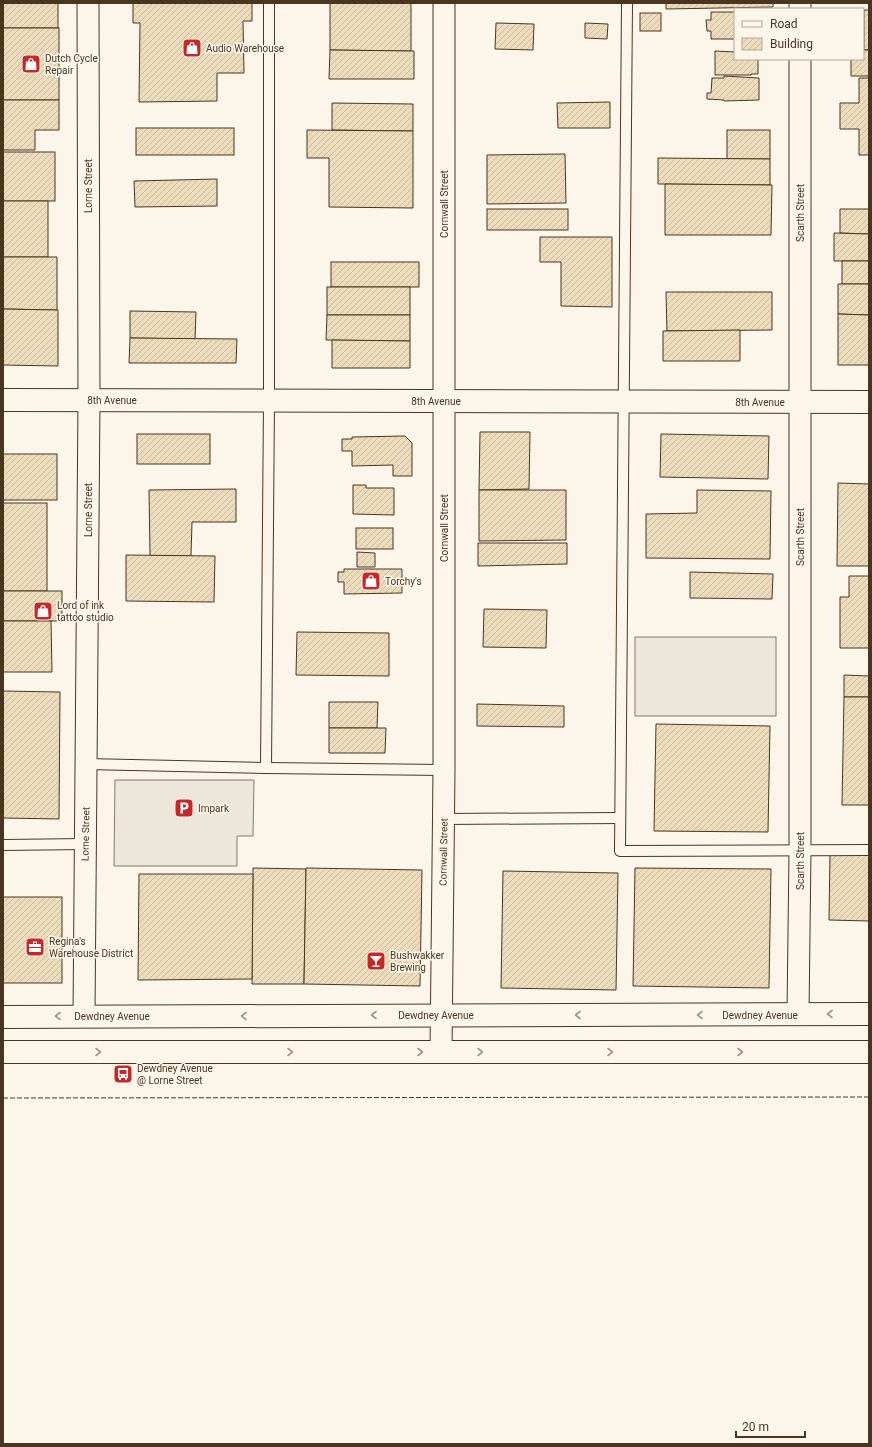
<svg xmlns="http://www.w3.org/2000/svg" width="872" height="1447" viewBox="0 0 872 1447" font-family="Roboto,sans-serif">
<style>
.parking{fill:#ede7d9;stroke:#887966}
.building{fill:url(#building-hatch);stroke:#4a3520}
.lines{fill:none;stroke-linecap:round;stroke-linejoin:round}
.lane-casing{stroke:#4a3520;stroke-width:12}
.street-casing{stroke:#4a3520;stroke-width:23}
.secondary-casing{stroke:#4a3520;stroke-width:24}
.lane{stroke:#fbf6e9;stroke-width:10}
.street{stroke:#fbf6e9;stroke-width:21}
.secondary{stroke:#fbf6e9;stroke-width:22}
.fence{stroke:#4a3520;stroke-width:1;stroke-dasharray:5 2;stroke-linecap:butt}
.oneway{stroke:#a29684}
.labels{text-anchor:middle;stroke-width:3;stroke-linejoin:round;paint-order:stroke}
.poi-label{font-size:10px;fill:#4a3520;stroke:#fbf6e9;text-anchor:start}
.street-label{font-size:10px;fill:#4a3520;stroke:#fbf6e9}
</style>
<defs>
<pattern id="building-hatch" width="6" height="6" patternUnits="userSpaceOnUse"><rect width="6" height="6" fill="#ecdcbc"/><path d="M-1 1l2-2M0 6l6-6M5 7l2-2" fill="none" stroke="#ccbda1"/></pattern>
</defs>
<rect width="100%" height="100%" fill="#fbf6e9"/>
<g class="parking">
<rect x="635" y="637" width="141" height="79"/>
<path d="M115,780H254L253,836H237V866H114Z"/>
</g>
<g class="building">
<rect x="3" y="3" width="55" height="25"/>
<path d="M133,3H252V21H243L244,73H217V101L139,102L140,23H133Z"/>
<path d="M330,3H411V51L330,50Z"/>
<path d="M666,3H773V7L666,9Z"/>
<rect x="864" y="10" width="5" height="40"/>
<path d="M711,12H735V39H711V31H707L706,20H711Z"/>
<rect x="640" y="13" width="21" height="18"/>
<path d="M496,23L534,24L533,50L495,49Z"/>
<path d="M585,23L608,24L607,39L585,38Z"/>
<rect x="3" y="28" width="56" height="72"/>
<path d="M330,50L414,51V79H329Z"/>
<path d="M863,50H869V76H851V59H863Z"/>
<path d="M715,51L735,52V59H758V74H751V75H715Z"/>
<path d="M724,76L759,78V100L724,101V100L707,99V93H711L712,78H724Z"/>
<path d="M859,78H869V155H859V129H840V103H859Z"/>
<path d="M3,100H59V130H35V150H3Z"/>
<path d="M610,102V128H558L557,103Z"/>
<path d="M332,103L413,104V131L332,130Z"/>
<rect x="136" y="128" width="98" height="27"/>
<path d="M307,130L413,131V208L329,207V158H307Z"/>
<rect x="727" y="130" width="43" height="29"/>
<rect x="3" y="152" width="52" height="49"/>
<path d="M565,154L566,203L487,204V155Z"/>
<path d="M658,158L770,159V185L658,184Z"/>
<path d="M217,179V206L135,207L134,181Z"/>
<path d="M665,184L772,185L771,235H665Z"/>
<rect x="3" y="201" width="45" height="56"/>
<rect x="487" y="209" width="81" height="21"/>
<path d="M840,209H869V234L840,233Z"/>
<path d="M834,233L869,234V261H834Z"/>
<path d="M540,237H612V307L561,306V262H540Z"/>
<path d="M3,257H57V310L3,309Z"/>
<rect x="842" y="261" width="27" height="23"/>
<rect x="331" y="262" width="88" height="25"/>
<path d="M838,284H869V315L838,314Z"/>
<rect x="327" y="287" width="83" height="28"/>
<path d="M666,292H772V330L667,331Z"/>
<path d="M3,309L58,310V366L3,365Z"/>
<path d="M130,311L196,312L195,339L130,338Z"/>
<path d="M838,314L869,315V365H838Z"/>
<path d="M327,315H410V341L326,340Z"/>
<path d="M740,330V361H663V331Z"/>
<path d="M130,338L237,339L236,363H129Z"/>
<path d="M332,340L410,341V368H332Z"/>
<path d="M480,432H530L529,489L479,490Z"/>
<rect x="137" y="434" width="73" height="30"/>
<path d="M661,434L769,436L768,479L660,477Z"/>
<path d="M405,436L412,443V476H393V465L352,466V451H342V439H352V437Z"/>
<rect x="3" y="454" width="54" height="46"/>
<path d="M838,483L869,484V566H837Z"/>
<path d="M353,485H366V488H394V515L353,514Z"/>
<path d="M236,489V522H192L191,556H150L149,490Z"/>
<path d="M479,490H566V540L479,541Z"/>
<path d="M697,490L771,491L770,559L646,558V514L697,513Z"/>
<rect x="3" y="503" width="44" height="88"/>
<rect x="356" y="528" width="37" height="21"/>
<path d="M478,543H567V564L478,566Z"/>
<path d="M357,552L375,553V567H357Z"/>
<path d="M126,555L215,556L214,602L126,601Z"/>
<path d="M344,569H402V593L344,594V582H338V572H344Z"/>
<path d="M690,572L773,574L772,599L690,598Z"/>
<path d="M849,576H869V648H840V597H849Z"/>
<rect x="3" y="591" width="59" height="30"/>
<path d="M484,609L547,610L546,648L483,647Z"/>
<path d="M3,621H51L52,672H3Z"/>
<path d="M297,632L389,633V676L296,675Z"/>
<path d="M844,675L869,676V697H844Z"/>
<path d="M3,691L60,692L59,819L3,818Z"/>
<path d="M844,697H869V805H842Z"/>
<path d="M329,702H378L377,728H329Z"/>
<path d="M477,704L564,706V727L477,726Z"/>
<path d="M656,724L770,726L768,832L654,831Z"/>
<path d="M329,728H386L385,753H329Z"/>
<path d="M830,854L869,855V921L829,920Z"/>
<path d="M253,868L306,869L304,984H252Z"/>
<path d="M306,868L422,870L420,986L304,984Z"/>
<path d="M635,868L771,869L769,988L633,986Z"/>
<path d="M503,871L618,873L616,990L501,988Z"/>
<path d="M139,874H253L252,979L138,980Z"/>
<rect x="3" y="897" width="59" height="86"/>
</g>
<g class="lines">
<defs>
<g id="lane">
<path d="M627,3L620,851L869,850"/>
<path d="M86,764L266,768L444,770"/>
<path d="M266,768L269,401V3"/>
<path d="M443,819L620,818"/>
<path d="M3,845L85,844"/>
</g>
<g id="street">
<path d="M800,9V3"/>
<path d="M798,1014L800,851V59"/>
<path d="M84,1016L89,400L88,3"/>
<path d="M441,1052L444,770V3"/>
</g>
<g id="secondary">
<path d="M3,400L869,402"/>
<path d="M3,1017L869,1014"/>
<path d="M3,1052H869"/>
</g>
</defs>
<use href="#lane" class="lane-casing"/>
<use href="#street" class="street-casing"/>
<use href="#secondary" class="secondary-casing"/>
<use href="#lane" class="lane"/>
<use href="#street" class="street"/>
<use href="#secondary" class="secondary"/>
<path class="fence" d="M3,1098L869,1097"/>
</g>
<defs><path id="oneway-chevron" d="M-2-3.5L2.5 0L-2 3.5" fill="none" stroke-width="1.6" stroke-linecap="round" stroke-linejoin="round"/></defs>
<g class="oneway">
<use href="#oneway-chevron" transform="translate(830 1014) rotate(180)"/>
<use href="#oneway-chevron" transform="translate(374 1015) rotate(180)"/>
<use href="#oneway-chevron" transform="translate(578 1015) rotate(180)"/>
<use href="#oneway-chevron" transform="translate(700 1015) rotate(180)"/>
<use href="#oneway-chevron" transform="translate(58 1016) rotate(180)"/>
<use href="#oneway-chevron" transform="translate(244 1016) rotate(180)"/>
<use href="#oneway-chevron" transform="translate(98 1052)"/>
<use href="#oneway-chevron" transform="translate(290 1052)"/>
<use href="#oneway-chevron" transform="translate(420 1052)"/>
<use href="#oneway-chevron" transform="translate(480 1052)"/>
<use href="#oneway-chevron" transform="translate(610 1052)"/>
<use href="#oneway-chevron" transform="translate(740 1052)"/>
</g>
<defs>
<symbol id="shop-square" viewBox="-11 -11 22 22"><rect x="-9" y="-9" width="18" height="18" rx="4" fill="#c62828" stroke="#fbf6e9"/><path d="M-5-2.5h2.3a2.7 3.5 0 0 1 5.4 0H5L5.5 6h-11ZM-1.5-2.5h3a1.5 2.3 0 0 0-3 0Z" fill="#fff"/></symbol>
<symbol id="parking-square" viewBox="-11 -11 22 22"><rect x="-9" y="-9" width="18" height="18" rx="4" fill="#c62828" stroke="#fbf6e9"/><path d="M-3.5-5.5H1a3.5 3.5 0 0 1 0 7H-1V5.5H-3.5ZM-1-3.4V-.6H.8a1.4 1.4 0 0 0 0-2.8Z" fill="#fff"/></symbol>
<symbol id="office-square" viewBox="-11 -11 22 22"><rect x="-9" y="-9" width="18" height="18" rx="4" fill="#c62828" stroke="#fbf6e9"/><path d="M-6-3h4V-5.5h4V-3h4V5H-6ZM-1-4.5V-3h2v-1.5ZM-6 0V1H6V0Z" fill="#fff"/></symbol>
<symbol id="bar-square" viewBox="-11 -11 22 22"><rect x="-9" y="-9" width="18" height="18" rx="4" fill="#c62828" stroke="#fbf6e9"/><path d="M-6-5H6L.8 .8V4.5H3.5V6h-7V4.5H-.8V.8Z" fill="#fff"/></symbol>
<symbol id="bus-square" viewBox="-11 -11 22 22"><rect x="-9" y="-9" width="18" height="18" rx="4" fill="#c62828" stroke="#fbf6e9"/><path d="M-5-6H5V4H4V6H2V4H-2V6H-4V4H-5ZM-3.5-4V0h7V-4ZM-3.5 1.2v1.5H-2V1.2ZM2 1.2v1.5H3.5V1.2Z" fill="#fff"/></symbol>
</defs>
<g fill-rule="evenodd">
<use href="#shop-square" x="181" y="37" width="22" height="22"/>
<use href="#shop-square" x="20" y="53" width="22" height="22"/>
<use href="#shop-square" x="360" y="570" width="22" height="22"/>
<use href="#shop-square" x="32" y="600" width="22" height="22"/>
<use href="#parking-square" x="173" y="797" width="22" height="22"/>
<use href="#office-square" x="24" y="936" width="22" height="22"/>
<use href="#bar-square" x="365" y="950" width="22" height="22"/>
<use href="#bus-square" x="112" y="1063" width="22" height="22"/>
</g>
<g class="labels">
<g class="poi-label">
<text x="206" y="52">Audio Warehouse</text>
<text x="45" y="62">Dutch Cycle<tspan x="45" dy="12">Repair</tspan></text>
<text x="385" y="585">Torchy's</text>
<text x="57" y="609">Lord of ink<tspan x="57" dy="12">tattoo studio</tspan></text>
<text x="198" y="812">Impark</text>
<text x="49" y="945">Regina's<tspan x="49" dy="12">Warehouse District</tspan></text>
<text x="390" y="959">Bushwakker<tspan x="390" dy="12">Brewing</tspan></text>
<text x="137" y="1072">Dewdney Avenue<tspan x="137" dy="12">@ Lorne Street</tspan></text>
</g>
<g class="street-label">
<text transform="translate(88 186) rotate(-90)" y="4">Lorne Street</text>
<text transform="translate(444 204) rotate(-90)" y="4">Cornwall Street</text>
<text transform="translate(800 213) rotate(-90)" y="4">Scarth Street</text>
<text x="112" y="404">8th Avenue</text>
<text x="436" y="405">8th Avenue</text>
<text x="760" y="406">8th Avenue</text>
<text transform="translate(88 510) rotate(-90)" y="4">Lorne Street</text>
<text transform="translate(444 528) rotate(-90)" y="4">Cornwall Street</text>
<text transform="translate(800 537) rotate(-90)" y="4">Scarth Street</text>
<text transform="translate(85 834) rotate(-89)" y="4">Lorne Street</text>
<text transform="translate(443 852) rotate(-89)" y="4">Cornwall Street</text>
<text transform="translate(800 861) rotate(-90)" y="4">Scarth Street</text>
<text x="436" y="1019">Dewdney Avenue</text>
<text x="760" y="1019">Dewdney Avenue</text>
<text x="112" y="1020">Dewdney Avenue</text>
</g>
</g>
<rect width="872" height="1447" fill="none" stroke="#4a3520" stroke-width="8"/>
<rect x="734" y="8" width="130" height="52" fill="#fbf6e9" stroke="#b4a999"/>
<rect x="742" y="21" width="20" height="6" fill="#fbf6e9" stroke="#b4a999"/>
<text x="770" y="28" font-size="12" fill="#4a3520">Road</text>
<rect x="742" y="38" width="20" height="12" fill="url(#building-hatch)" stroke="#b4a999"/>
<text x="770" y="48" font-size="12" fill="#4a3520">Building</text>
<path d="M736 1431v6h69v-6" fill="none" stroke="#4a3520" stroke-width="2"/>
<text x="742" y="1431" font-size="12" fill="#4a3520" stroke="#fbf6e9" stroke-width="3" paint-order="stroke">20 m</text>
</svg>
